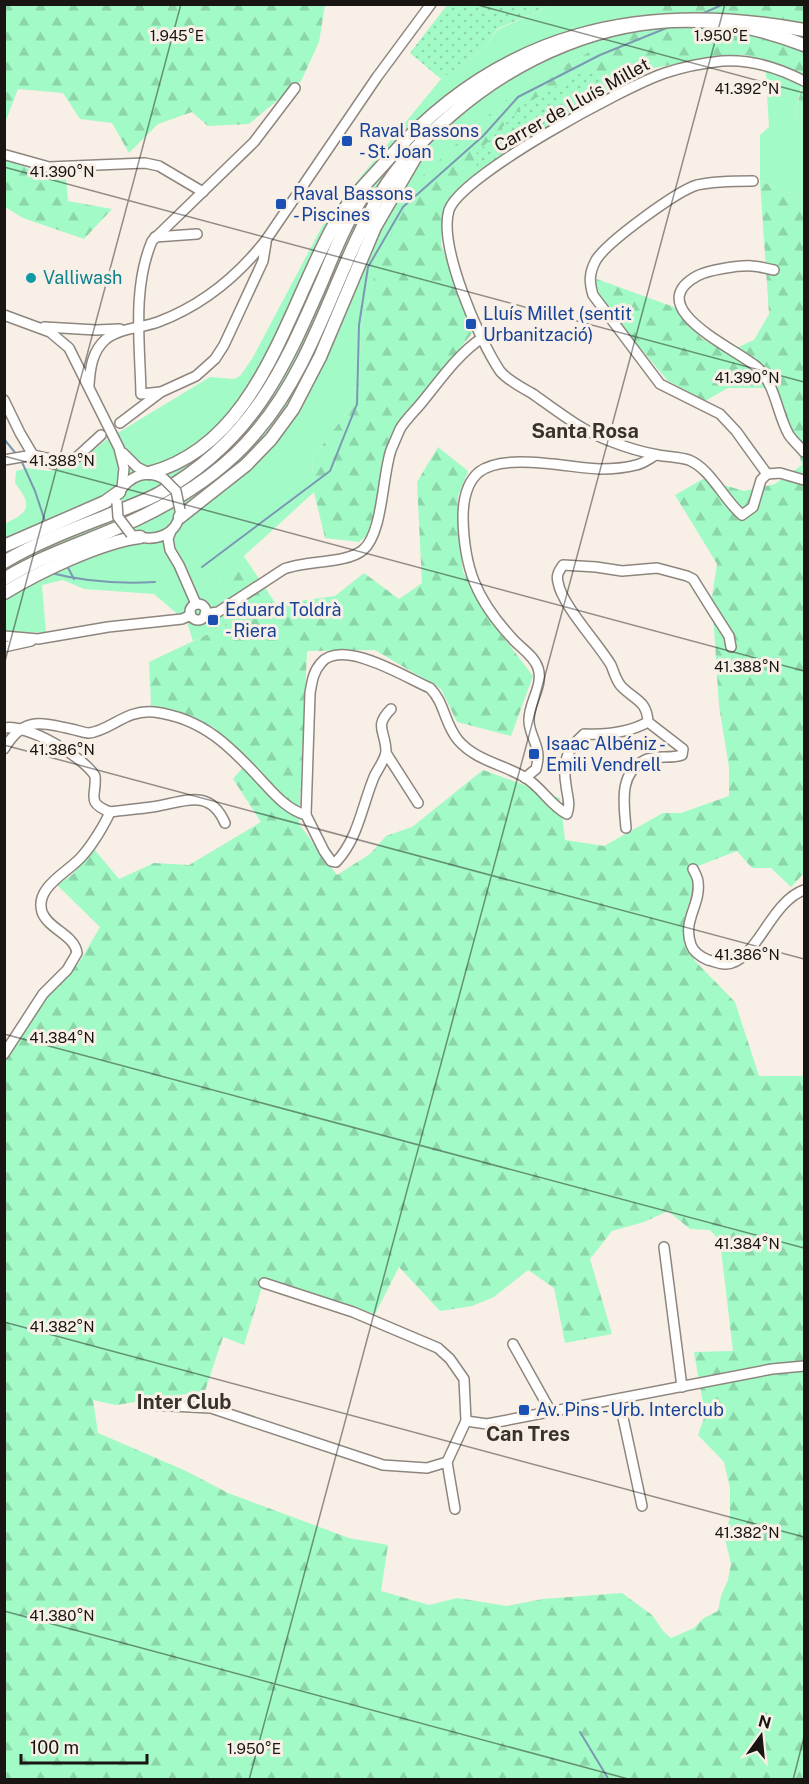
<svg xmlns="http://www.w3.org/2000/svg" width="809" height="1784" viewBox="0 0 809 1784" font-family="'Public Sans',sans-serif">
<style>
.green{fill:#a2fac6}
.forest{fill:url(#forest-firs);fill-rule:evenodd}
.garden{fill:url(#garden-dots)}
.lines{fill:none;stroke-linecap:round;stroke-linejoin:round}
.stream{stroke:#7b99b2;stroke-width:2}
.minor-casing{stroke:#8e867e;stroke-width:12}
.highway-casing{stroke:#8e867e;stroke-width:15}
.minor{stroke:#fff;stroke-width:9}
.highway{stroke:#fff;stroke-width:12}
.minor-bridge-casing{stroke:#8e867e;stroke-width:12;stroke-linecap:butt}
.minor-bridge{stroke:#fff;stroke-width:9}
.ticks{fill:none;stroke:#181512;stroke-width:1.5;stroke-opacity:0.45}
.transit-dot{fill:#1a4fb4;stroke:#f8efe6;stroke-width:2}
.culture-dot{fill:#0f9aa8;stroke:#f8efe6;stroke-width:2}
.labels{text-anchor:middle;stroke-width:6;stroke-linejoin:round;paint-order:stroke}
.street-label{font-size:18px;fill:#181512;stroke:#f8efe6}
.transit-label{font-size:18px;fill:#164399;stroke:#f8efe6;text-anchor:start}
.culture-label{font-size:18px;fill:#0d838f;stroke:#f8efe6;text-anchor:start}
.neighbourhood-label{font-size:20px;font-weight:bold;fill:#39322b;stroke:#f8efe6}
.ticks-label{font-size:15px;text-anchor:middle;fill:#181512;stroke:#f8efe6;stroke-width:6;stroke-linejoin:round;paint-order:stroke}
</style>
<defs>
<pattern id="forest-firs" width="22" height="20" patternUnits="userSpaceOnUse" patternTransform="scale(1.5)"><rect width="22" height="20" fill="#a2fac6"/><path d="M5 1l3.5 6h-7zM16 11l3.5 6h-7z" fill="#8bd5a9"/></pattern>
<pattern id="garden-dots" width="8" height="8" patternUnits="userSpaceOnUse" patternTransform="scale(1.5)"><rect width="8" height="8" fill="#a2fac6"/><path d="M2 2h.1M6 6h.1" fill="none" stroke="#8bd5a9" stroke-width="1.8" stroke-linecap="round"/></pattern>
</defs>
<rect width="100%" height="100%" fill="#f8efe6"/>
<g class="green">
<path d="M552,5H653L586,54L525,84L375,273L362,326L358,377L351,407L312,459L314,492L219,579L238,615L221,628L193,641L187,622L154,594L84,589L63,580L42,585L46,633L5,631L4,524C31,512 32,505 15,483L16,471L27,468L49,471L77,464L106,440L210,377L234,379L240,376L252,359L326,219L441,79L484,49L497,30Z"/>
<path d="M765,60L804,73L794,118L804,125V199L760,181V135L769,127Z"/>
</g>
<g class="forest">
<path d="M5,5H325L319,42L301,81L249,124L208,126L192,112L158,124L129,153L112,123L80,119L63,93L18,89L5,123Z"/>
<path d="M653,5H804V73L746,55H723L638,71L609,90L592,67L480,172L458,189L444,209L441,244L473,332L397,427L383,461L371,532L359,542L325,538L314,492L312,459L351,407L358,377L362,326L375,273L411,187L472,129L525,84L586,54Z"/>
<path d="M804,78V125L794,118Z"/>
<path d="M4,158L41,174L66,178L68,201L112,209L84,239L23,218L5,207Z"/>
<path d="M760,181L804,199V873L791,887L771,868H752L737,851L698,866L683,926L695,961L735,1002L759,1076H804V1779L5,1780V1061L47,997L79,963L100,927L57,885L73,874L94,849L119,879L154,863L189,865L261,822L233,779L249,760L213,727L151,706L149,662L221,628L238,615L219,579L243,555L276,604L335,596L364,573L399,599L422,583L417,482L438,447L468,471L458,496V528L463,572L494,625L533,676L511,736L457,722L441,689L375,650L307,651L299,824L337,875L370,854L386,836L412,827L483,770L560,798L565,840L604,846L663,813H681L729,796V767L719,706L712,596L717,564L675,495L703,479L744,491L775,484L802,465L793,431L774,388H728L705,401L668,381L603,304L594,278L674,307L702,339L727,352L754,340L769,314ZM668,1211L690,1229L710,1230L720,1241L733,1351L694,1352L705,1415L698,1435L724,1462L730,1488V1515L725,1539L731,1564L728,1580L721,1596L718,1611L704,1618L694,1628L671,1638L663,1631L652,1615L622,1593L543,1599L507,1606L457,1598L429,1605L381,1591L388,1545L349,1538L228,1493L186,1471L98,1433L93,1400L116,1405L205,1391L223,1337L244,1345L264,1280L375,1314L399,1267L440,1311L472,1306L494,1297L528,1270L554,1288L565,1343L612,1334L590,1259L612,1231L644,1222Z"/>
</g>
<g class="garden">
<path d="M447,5V4L552,5L497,29L484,49L441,79L410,53Z"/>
<path d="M592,67L609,90L480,172L473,157L525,104Z"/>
</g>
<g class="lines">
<g class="stream">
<path d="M699,15L724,4"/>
<path d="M4,439L17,455"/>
<path d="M21,460L35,491L46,524"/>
<path d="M66,564L74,579"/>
<path d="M202,567L330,471L357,404L359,325L368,267L403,207L483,136L518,97L600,55L669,27"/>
<path d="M51,573C86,582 119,584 155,582"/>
<path d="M580,1732L609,1780"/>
</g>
<defs>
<g id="minor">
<path d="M6,155L49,167L145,163L159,166L203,192"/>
<path d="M753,181C735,181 715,181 697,185C677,191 607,242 596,260C589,273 589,282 593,295L660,384L720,414L736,431L767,474"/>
<path d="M155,237L197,234"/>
<path d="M774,270C767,269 759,266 752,266C739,265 708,270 697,276C639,308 739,350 758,368C776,386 777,414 789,435C793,441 799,446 804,452"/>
<path d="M4,315L50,332L69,348L119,448L124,468L122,488"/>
<path d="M44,327L96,330L120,329"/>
<path d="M89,385C90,369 92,351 106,339C120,328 141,328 158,322C203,305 237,277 266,240L377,77L431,4"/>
<path d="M161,392L141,394C140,344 132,288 152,241L254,142L295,88"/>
<path d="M4,400L20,433L33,455"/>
<path d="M120,423L161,392L196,376L215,359L224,345L263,261L266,243"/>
<path d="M123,453L137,467L149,473"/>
<path d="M4,460L33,455L60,461L71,459L77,457L101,435"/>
<path d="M767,474L761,480L753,507L742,515C724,500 711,469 689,460C680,457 668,457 658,455C642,452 625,447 610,441C582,431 557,411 533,394C523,388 507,380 500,371C479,340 438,246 449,210C461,175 626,86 665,73C683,67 703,63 722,61C752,59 779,68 804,81"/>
<path d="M767,474L780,473L804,480"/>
<path d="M122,488C134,474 148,470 164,479"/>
<path d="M171,531L168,539L170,550L179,565L196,604"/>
<path d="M136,536C155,542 177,535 180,513"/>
<circle cx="198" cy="612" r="8"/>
<path d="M205,614L218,612L284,569C306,560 346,564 363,550C383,533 382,477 391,450C394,443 397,436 400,429C406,419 416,410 423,401C441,379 458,354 482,338"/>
<path d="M4,636L38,639L108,627L182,619L191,615"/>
<path d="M4,647L31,641"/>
<path d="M391,709C373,727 386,731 386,752C385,760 377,770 374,777C362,806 358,839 336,862L331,861L324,851L306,815L310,693C312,682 313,672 321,663C342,637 408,679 430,688C445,703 444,723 458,740C476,761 503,764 526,778C542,788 550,805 567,814C571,803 567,796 566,785C562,762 567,749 584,734C606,735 628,733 648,722C647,700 634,700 621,686C616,680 614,672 611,665C598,643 561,604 558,582C556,575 559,571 563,565L596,567L622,571L657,568L687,576L693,579L713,611L729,636L731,647"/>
<path d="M4,728C27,724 83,756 95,776C97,796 85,802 110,812C124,810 138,809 152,807C182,803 209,786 225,823"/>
<path d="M4,749C23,717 39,722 71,729C77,730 84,733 89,733C110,731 126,709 154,712C203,718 231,747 263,782C275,795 288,810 306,815"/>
<path d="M386,753L418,803"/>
<path d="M525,778L536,769C537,765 538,760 538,756C538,744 529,733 529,721C528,703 544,686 538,668C534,655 519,647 511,637C477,600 464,569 463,518C463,503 466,483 479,472C504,452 570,468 600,469C611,469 625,468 636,465C643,464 650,458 656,455"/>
<path d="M626,828C624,804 618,773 645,760C656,755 670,759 682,755L683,749L648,722"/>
<path d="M693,869C695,873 698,878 698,882C701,905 682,920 691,945C694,953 701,957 708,960C714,961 720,965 726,964C756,963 770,902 804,890"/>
<path d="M4,1054L43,994L67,970L77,953C75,935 48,929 42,912C34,886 71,871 83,855C92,845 105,824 110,812"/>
<path d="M664,1247L682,1387"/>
<path d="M513,1344L551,1412"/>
<path d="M619,1399L642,1506"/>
<path d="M151,1405L211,1408L383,1465L427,1468L447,1462L466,1421L464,1379L450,1359L438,1348L353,1312L264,1283"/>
<path d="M466,1421L487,1424L772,1369L804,1366"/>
<path d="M447,1462L455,1509"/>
</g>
<g id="highway">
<path d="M149,473C257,445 286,312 333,227C348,200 370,180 390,157C501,32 641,0 804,30"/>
<path d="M180,517L246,465L271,439L293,409L320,357L375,227L416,156"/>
<path d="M4,546L105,502L119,492"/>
<path d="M4,562C36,543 70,530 104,517C122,509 141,503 158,494C252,441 282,373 323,279C335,250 347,220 365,193"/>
<path d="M4,579C48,552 94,540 139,518C183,497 226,469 257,431C316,362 335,270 381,193C399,163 425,137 451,115C519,56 606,18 697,21C734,22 770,32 804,45"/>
<path d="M4,593C39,572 100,542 140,537"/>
</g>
</defs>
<use href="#minor" class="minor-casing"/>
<use href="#highway" class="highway-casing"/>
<use href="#minor" class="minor"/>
<use href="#highway" class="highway"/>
<defs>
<g id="minor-bridge">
<path d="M164,479L176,491L180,510"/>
<path d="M117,503L118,517L131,534"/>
</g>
</defs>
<use href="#minor-bridge" class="minor-bridge-casing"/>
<use href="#minor-bridge" class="minor-bridge"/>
</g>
<path class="ticks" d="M474,4L804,93M4,167L804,382M4,456L804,671M4,665L181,4M4,745L804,959M4,1034L804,1248M4,1322L804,1537M4,1611L632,1780M249,1780L725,4M793,1780L804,1737"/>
<g class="transit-dot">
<rect x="341" y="135" width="12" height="12" rx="3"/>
<rect x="275" y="198" width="12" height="12" rx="3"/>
<rect x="465" y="318" width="12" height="12" rx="3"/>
<rect x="207" y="614" width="12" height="12" rx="3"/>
<rect x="528" y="748" width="12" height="12" rx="3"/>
<rect x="518" y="1404" width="12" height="12" rx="3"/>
</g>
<circle class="culture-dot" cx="31" cy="278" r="6"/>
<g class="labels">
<g class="street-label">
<text transform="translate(572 105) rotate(-29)" y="6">Carrer de Lluís Millet</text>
</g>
<g class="transit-label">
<text x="359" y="137">Raval Bassons<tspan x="359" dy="21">- St. Joan</tspan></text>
<text x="293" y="200">Raval Bassons<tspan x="293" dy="21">- Piscines</tspan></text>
<text x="483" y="320">Lluís Millet (sentit<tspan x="483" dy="21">Urbanització)</tspan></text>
<text x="225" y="616">Eduard Toldrà<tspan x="225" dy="21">- Riera</tspan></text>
<text x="546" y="750">Isaac Albéniz -<tspan x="546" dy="21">Emili Vendrell</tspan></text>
<text x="536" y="1416">Av. Pins - Urb. Interclub</text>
</g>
<g class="culture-label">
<text x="43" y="284">Valliwash</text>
</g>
<g class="neighbourhood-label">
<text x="585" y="438">Santa Rosa</text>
<text x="184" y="1409">Inter Club</text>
<text x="528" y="1441">Can Tres</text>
</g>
</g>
<g class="ticks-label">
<text x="177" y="41">1.945°E</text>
<text x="721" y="41">1.950°E</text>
<text x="747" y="94">41.392°N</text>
<text x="62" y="177">41.390°N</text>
<text x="747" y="383">41.390°N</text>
<text x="62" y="466">41.388°N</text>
<text x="747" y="672">41.388°N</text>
<text x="62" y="755">41.386°N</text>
<text x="747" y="960">41.386°N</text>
<text x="62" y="1043">41.384°N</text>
<text x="747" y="1249">41.384°N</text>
<text x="62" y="1332">41.382°N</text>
<text x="747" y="1538">41.382°N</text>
<text x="62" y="1621">41.380°N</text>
<text x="254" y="1754">1.950°E</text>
</g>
<rect width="809" height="1784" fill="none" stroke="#181512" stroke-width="12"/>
<g transform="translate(761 1736) rotate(15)" stroke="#f8efe6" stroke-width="4.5" paint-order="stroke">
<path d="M0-4.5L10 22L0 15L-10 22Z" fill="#181512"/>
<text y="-9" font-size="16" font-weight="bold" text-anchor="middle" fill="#181512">N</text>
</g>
<path d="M21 1754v9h126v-9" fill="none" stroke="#181512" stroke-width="3"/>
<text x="30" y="1754" font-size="18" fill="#181512" stroke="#f8efe6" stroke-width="4.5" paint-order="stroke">100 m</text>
</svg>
